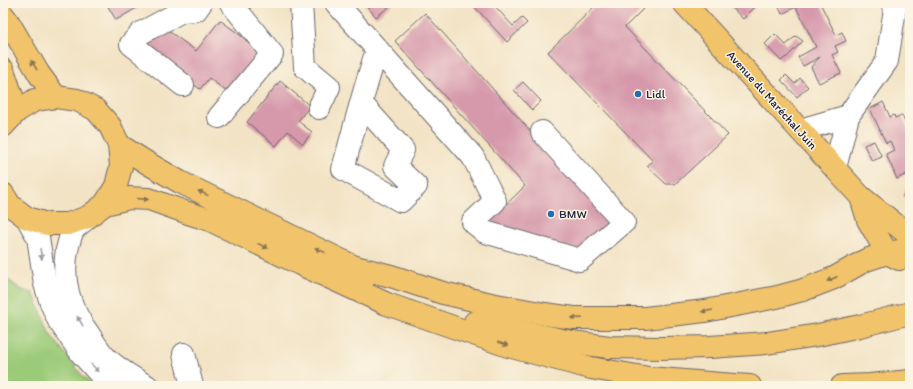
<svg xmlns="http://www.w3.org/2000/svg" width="913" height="389" viewBox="0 0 913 389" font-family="Itim,sans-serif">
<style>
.green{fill:#9bca78;stroke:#5e765a}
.building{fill:#d699ab}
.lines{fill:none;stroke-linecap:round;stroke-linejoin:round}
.minor-casing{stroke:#6b666b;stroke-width:24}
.major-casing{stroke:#6b666b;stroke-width:24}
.minor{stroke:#fff;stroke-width:22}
.major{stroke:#f1c36a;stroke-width:22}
.oneway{fill:#8a7252}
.oneway2{fill:#9c9ca7}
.poi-dot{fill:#1f6fb2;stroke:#fcf5e5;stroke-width:1.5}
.labels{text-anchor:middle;stroke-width:3;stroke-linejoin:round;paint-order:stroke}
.poi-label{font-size:12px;fill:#22223b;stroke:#fcf5e5;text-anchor:start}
.street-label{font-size:12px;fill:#22223b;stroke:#fcf5e5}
</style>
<rect width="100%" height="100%" fill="#fcf5e5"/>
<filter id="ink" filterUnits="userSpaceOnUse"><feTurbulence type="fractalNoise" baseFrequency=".025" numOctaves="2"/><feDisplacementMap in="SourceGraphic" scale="8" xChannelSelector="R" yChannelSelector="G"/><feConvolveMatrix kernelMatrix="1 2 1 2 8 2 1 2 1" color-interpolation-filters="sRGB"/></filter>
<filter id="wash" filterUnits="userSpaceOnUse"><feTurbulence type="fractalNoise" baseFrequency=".012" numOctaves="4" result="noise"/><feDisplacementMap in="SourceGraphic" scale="16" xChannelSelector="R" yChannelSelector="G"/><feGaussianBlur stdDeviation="0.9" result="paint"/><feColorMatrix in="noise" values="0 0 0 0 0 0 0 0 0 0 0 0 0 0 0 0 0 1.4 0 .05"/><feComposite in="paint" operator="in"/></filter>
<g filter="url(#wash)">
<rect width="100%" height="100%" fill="#f2e3c5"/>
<path class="green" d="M3,275C12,283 20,291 33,293L50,334L84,378L94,386H3Z"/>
<g id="blocks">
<g class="building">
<path d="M106,3H138L140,6L116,20Z"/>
<path d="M364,3H394L376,17Z"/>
<path d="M471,3H492L513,26L522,18L527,23L507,42Z"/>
<path d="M598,3H643L646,6L625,27L728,135L675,184H666L647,166L653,161L548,52Z"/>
<path d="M728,3H759L743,19Z"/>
<path d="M777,3H820L836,35L842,32L846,41L835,46L838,52L832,55L841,73L819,83L811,67L820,57L803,66L798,57L816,47L796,7L782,14Z"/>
<path d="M425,13L575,181L612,220L580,250L483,227L525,186L395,41Z"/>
<path d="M220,20L264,53L231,95L209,78L200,89L140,44L162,26L196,51Z"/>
<path d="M775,34L786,45L796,36L803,41L786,58V57L781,61L765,44Z"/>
<path d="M786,75L795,84L800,78L808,87L797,97L781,80Z"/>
<path d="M280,81L310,106L298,121L312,132L303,144L288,131L276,146L247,122Z"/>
<path d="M523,82L541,101L532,110L514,90Z"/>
<path d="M883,102L890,117L894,115L895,118L902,115L910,134V172L897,179L886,154L894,150L890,141L886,143L870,109Z"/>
<path d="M874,141L882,157L872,161L864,145Z"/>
<path d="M910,184V200L903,196Z"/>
</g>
</g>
</g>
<g filter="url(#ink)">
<use href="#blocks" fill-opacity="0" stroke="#6b666b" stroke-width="1"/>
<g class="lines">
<defs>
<g id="minor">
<path d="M301,3L305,67L329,87L319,108"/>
<path d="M336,3L473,157L495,201L473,222L485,232L580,260L624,222L542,132"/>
<path d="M183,85L131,44L141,33L182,11L196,10L201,3"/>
<path d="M361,103L403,150L395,166L416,186L401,201L343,169C354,129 364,89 377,50"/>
<path d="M219,117L272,54L231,3"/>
<path d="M800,130L848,116L887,61L895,9L893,3"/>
<path d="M835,168L848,116"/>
<path d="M88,217C84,221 78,225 74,229C70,235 69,243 67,250C61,284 70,309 90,336C95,344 100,352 106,358C118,369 133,378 147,386"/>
<path d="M27,218L38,237L45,284L51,303L59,321L81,353L98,372L116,386"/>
<path d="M184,354L192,386"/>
</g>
<g id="major">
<path d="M684,3L860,196L910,236"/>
<path d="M3,15L9,23L39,74L56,97"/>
<path d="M3,70L17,111"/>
<path d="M3,126L17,111L35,100L56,97L77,100L96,110L110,126L119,145L121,166L116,186L105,204L88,217L68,224H47L27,218L10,205L3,194"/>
<path d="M119,145L149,164L180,182L355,267L368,275"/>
<path d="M861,197L868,220L887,253L899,259"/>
<path d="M105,204L129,198L149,199L188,213L210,220L300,264L387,304L508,346L591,368L649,378L721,384L750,386"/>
<path d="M355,267L391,276L443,293L491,304L545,314L574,318H645L705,311L777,297L803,290L834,278L866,260L887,253L904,250H910"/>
<path d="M475,322L572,342L609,347L660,348L710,347L767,343L818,335L860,326L910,313"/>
<path d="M842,386L870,385L910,381"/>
</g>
</defs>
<use href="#minor" class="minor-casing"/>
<use href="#major" class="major-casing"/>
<use href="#minor" class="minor"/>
<use href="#major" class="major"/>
</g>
<defs><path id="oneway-solid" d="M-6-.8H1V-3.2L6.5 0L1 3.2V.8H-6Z"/></defs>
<g class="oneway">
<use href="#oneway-solid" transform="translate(34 65) rotate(-121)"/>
<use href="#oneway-solid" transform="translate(203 193) rotate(-154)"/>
<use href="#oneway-solid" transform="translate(143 199) rotate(4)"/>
<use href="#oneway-solid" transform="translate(263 246) rotate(26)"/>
<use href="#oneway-solid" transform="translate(320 250) rotate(-154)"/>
<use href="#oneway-solid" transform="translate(832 279) rotate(155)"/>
<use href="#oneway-solid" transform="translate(707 311) rotate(171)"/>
<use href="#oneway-solid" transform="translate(577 318) rotate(-177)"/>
<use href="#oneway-solid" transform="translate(503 344) rotate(19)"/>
</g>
<g class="oneway2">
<use href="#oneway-solid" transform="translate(41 254) rotate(80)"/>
<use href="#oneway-solid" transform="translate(80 321) rotate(-121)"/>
<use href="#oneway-solid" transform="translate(95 368) rotate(45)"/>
</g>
</g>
<g class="poi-dot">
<circle cx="638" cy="94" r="4"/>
<circle cx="551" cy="214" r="4"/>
</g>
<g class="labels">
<g class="poi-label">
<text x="646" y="98">Lidl</text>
<text x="559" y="218">BMW</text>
</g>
<g class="street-label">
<text transform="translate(772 100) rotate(48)" y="4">Avenue du Maréchal Juin</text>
</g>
</g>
<rect width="913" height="389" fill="none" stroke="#fcf5e5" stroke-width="16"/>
</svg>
